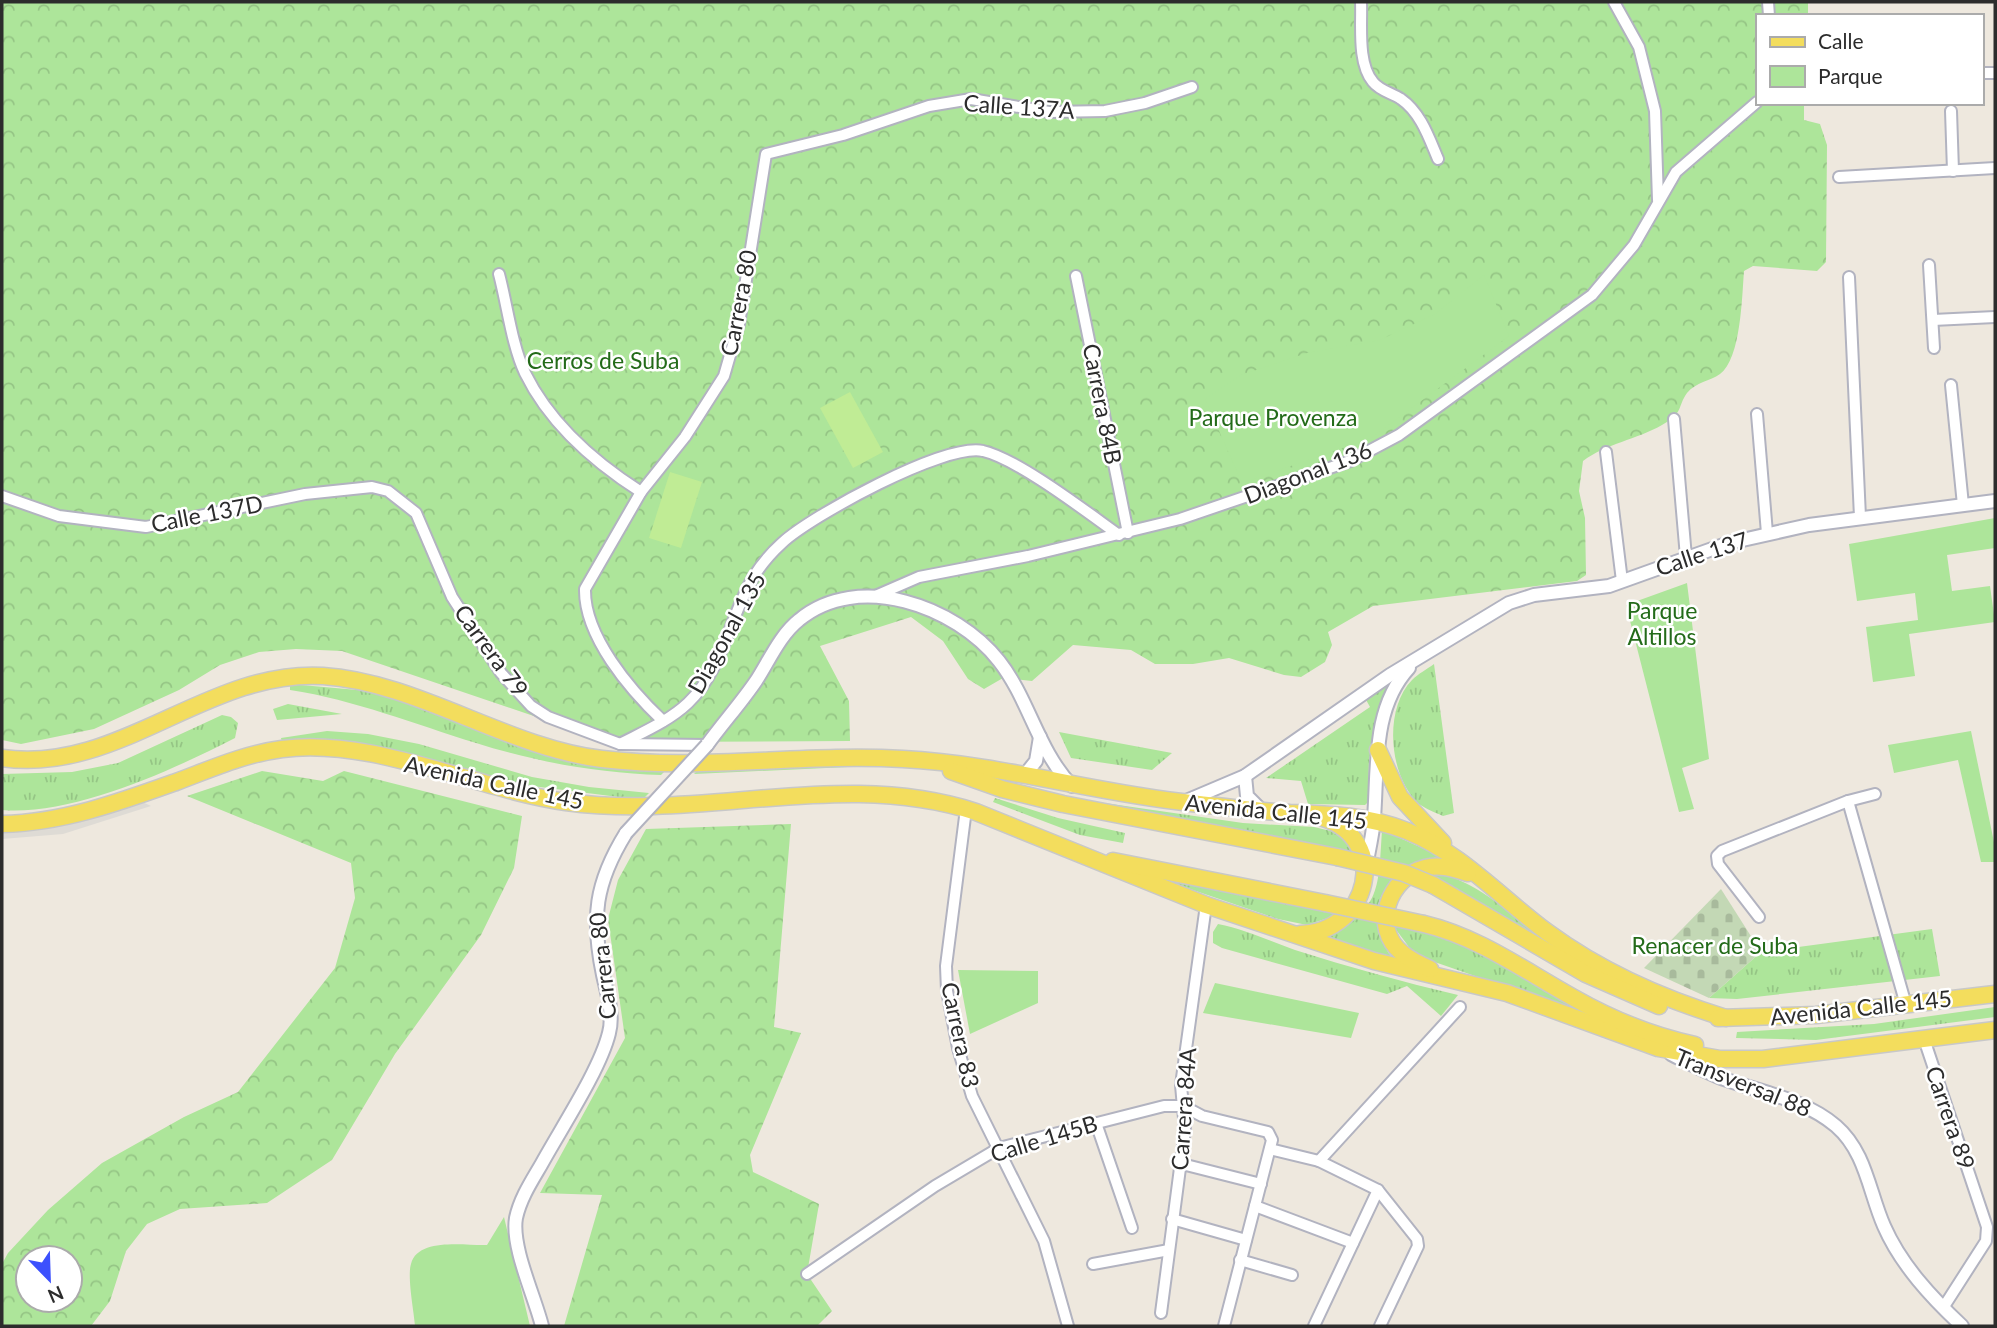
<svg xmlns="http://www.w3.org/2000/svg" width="1997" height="1328" viewBox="0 0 1997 1328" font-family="Lato,sans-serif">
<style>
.grass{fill:url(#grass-tufts)}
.forest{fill:url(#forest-crowns);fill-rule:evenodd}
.cemetery{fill:url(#cemetery-stones)}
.park{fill:#ade59a}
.pitch{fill:#c0ec95}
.plaza{fill:#dedbd5}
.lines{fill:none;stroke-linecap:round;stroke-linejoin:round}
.minor-casing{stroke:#b2b3c0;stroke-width:14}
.tertiary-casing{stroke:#b2b3c0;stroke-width:16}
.primary-casing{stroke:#c8c8c8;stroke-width:19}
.minor{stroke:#fff;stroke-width:10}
.tertiary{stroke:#fff;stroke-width:12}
.primary{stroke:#f3dd5d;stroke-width:16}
.tertiary-bridge-casing{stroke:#b2b3c0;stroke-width:16;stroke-linecap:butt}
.primary-bridge-casing{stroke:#c8c8c8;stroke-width:19;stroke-linecap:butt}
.tertiary-bridge{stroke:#fff;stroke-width:12}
.primary-bridge{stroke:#f3dd5d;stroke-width:16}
.labels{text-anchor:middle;stroke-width:5;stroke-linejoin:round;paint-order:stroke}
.street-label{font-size:23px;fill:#2c2c2c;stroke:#fff}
.park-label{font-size:23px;fill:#236b19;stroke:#fff}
</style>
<defs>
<pattern id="grass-tufts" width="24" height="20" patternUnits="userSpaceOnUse" patternTransform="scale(1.75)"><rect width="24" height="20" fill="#ade59a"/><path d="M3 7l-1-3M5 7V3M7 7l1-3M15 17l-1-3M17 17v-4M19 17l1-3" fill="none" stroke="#95c585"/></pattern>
<pattern id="forest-crowns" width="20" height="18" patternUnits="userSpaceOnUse" patternTransform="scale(1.75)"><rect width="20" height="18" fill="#ade59a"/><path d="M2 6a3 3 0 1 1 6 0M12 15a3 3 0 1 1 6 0" fill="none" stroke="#95c585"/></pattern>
<pattern id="cemetery-stones" width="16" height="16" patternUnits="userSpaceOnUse" patternTransform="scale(1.75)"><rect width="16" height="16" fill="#c3d8b5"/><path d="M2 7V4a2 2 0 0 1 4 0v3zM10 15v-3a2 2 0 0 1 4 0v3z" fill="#a8ba9c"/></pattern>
</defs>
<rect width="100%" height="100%" fill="#eee8de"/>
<g class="grass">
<path d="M1434,664L1454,813L1443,816C1436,813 1426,809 1419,804C1389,777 1383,710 1412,680C1418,674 1427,669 1434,664Z"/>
<path d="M1388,681L1369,759L1368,802L1365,805L1308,804L1301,781L1266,778L1370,707L1365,698Z"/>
<path d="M290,684L369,691L600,766L664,772L661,775C598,773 536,762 476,743C414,724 355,700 290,690Z"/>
<path d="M288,704L342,714L277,720L273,709Z"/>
<path d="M222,715L231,717L238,723L235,738C173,770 72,816 2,810V774L72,772L118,763Z"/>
<path d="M327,731L368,734L419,744L532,777L589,787L649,793L642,800L532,786L368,746L327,739L282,743L281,738Z"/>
<path d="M1059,732L1172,753L1152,770L1071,758Z"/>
<path d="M873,762L922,768L869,766L694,774L698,770Z"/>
<path d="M1063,797L1243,823L1314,827L1331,831L1345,840L1355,854Z"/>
<path d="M995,798L1058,818L1125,833L1123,843L1080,835L993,802Z"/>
<path d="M1382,830L1440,856C1387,871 1357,906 1392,958L1319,937C1381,911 1378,893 1382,830Z"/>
<path d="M1434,872C1477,881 1509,913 1544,938L1542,941L1428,875Z"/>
<path d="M1155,877L1340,914L1307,925L1278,919Z"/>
<path d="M1218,924C1245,929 1269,941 1295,950C1349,967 1403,982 1458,995L1441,1016L1407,986L1387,994L1222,948L1213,943V932Z"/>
<path d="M1394,927C1464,936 1514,971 1574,1005L1573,1010L1426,959L1412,951Z"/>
<path d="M1932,929L1940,976L1737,999L1709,998L1761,952Z"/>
<path d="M1995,1007V1017L1816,1040L1736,1038L1737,1032L1874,1024Z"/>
</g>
<g class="forest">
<path d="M2,2H1808V16H1757V103H1804V120L1820,124L1827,145L1826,262L1817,271L1753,266L1744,271C1742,296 1741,359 1720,374C1710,381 1696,382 1687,393C1677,407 1684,413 1662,425C1636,440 1607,443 1583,461L1579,491L1585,518L1586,575L1577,581L1373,606L1328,632L1332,645L1325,662L1301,677L1284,675L1229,658L1193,664H1155L1131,650L1073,645L1032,681L1003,678L984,689L968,679L943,641L911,617L820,646L849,701L850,741L635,742L566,727L342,651L296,649L259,652L220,665L179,690L94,729L21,744L2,740Z"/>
<path d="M262,771L323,781L344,771L522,816L514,868L481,935L395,1054L332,1160L267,1203L180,1209L147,1224L126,1251L110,1301L91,1326H2V1264L8,1253L48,1210L102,1163L184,1117L238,1092L335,968L355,898L351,863L187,796ZM70,1258V1300H28V1258Z"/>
<path d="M791,824L774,1027L801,1033L750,1155L753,1172L819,1204L807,1274L832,1311L817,1326H564L602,1195L540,1193L625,1038L608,919L618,880L646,829Z"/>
</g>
<path class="cemetery" d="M1721,889L1761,952L1709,998L1644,968Z"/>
<g class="park">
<path d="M1484,275L1509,336L1371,438L1242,483L1205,399L1241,375L1307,353L1380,340L1435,314Z"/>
<path d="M1995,518V548L1947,555L1952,591L1990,586L1995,622L1909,634L1915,676L1873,682L1866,627L1918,620L1915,593L1857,601L1849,544Z"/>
<path d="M1687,583L1709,759L1682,768L1694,809L1679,812L1626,605Z"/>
<path d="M1971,731L1995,847V862H1981L1958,760L1894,773L1888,745Z"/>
<path d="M958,970L1038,971V1003L970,1034Z"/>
<path d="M1215,983L1359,1013L1351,1038L1203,1013Z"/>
<path d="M504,1217L530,1326H415C414,1312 407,1277 411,1264C418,1237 466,1246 487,1245Z"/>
</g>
<g class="pitch">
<path d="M850,392L883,452L853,468L820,408Z"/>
<path d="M670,472L702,482L681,548L649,538Z"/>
</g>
<path class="plaza" d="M136,799L151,806L63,834L2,839V828Z"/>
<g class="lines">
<defs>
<g id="minor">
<path d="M1361,2C1362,25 1357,63 1373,82C1380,91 1392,93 1401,99C1421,113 1429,138 1438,159"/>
<path d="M1614,2L1639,47L1655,111L1658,200"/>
<path d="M1768,2L1769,16"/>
<path d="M1981,73H1995"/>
<path d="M1951,111L1953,171"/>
<path d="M1839,177L1995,168"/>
<path d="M1929,265L1934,348"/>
<path d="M499,274C507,304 512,346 525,373C550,424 594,462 641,492"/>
<path d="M1076,276L1128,533"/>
<path d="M1849,277L1860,517"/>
<path d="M1933,320L1995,317"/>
<path d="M1951,385L1963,505"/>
<path d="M1757,414L1767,533"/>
<path d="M1674,419L1686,557"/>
<path d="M1606,452L1622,581"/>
<path d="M2,496L59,516L146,527L305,494L372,487L388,491L416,513L452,597L501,673L531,706L548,717L620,744L707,745"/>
<path d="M873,597L919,577L1028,556L1180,519L1350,461L1399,435L1592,295L1634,245L1676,172L1757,102"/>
<path d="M663,721C630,690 584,636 585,589L641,492L685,437L724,376L739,324L766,154L843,135L929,106L971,99L1049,112L1105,111L1145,103L1192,87"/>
<path d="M620,744C643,732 669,721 688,703C723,670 730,615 754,576C761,565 772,552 782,543C811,516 944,443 983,451C1018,459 1088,513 1119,535"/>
<path d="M1848,801L1906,1005"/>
<path d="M966,809L946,966L947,991L958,1048L972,1096L1044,1241L1068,1326"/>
<path d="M1759,917L1718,864L1717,856L1722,851L1848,801L1875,794"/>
<path d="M1924,1039L1987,1227L1986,1241L1943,1308"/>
<path d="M1096,1123L1132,1228"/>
<path d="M1270,1149L1319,1161L1378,1190L1417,1239L1418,1246L1380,1326"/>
<path d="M1319,1161L1460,1007"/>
<path d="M1182,1164L1261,1184"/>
<path d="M1255,1206L1353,1243"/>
<path d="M1172,1219L1246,1240"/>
<path d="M1240,1260L1292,1275"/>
<path d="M1093,1264L1169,1250"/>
<path d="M807,1274L935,1186L999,1148L1164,1106H1183L1202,1116L1268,1132L1272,1140L1224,1326"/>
<path d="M1161,1313L1185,1130L1181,1085L1206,905"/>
<path d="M1314,1326L1378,1190"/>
</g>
<g id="tertiary">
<path d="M707,745C723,723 741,703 756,681C769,661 780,635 799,620C858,571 956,606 999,661C1029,699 1038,751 1072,786"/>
<path d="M1024,776L1036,761L1040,737"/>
<path d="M1245,776L1247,796L1262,811"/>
<path d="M1186,801L1245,776L1390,675L1509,603L1534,595L1609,586L1729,543L1809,525L1995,501"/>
<path d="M1366,866C1369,850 1373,834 1374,818C1378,767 1372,708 1409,668"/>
<path d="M1671,1054C1689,1063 1706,1072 1724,1079C1763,1093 1804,1099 1836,1126C1866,1152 1869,1192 1884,1226C1901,1265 1932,1298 1962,1326"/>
<path d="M542,1326C535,1297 511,1247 516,1218C520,1199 531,1182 541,1165C560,1130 600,1070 609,1033C614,1015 607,993 603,975C591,918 595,883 626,833"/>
</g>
<g id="primary">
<path d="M1378,750L1400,797L1443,843"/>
<path d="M2,758C119,775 207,669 323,676C417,682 508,748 602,759C702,771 803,753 903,759C1000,764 1094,793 1191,803C1224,807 1257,811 1290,813C1330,814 1369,816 1407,831C1461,853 1501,898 1547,932C1600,971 1663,999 1726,1018"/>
<path d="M951,771L1002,789L1063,804L1337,857"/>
<path d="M2,824C62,823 120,802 176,782C211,769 244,754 282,749C374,737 475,789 566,802C704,821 841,768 976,812L1206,905L1374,961L1507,993L1658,1048L1720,1059H1763L1995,1030"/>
<path d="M1113,861L1325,903"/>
<path d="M1433,885L1586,974L1659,1006"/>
<path d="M1424,924C1479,937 1525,971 1574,998C1611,1019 1653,1036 1695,1045"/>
<path d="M1300,934C1370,932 1391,840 1323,818"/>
<path d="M1430,969C1421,965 1410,960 1402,953C1370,927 1389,877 1425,868C1440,864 1454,869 1468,873"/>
<path d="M1718,1018L1816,1015L1995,994"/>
</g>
</defs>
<use href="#minor" class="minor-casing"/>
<use href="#tertiary" class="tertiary-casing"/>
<use href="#primary" class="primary-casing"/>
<use href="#minor" class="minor"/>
<use href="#tertiary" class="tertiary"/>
<use href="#primary" class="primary"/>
<defs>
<path id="tertiary-bridge" d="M626,833L707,745"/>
<g id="primary-bridge">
<path d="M1337,857L1404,873L1433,885"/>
<path d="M1325,903L1424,924"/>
</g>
</defs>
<use href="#tertiary-bridge" class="tertiary-bridge-casing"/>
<use href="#primary-bridge" class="primary-bridge-casing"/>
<use href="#tertiary-bridge" class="tertiary-bridge"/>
<use href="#primary-bridge" class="primary-bridge"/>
</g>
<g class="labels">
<g class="street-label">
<text transform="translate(1019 107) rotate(4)" y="8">Calle 137A</text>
<text transform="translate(739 303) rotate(-79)" y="8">Carrera 80</text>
<text transform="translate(1102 404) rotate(79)" y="8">Carrera 84B</text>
<text transform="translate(1308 473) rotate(-21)" y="8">Diagonal 136</text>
<text transform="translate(207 514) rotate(-11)" y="8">Calle 137D</text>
<text transform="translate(1702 554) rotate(-18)" y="8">Calle 137</text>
<text transform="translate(727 633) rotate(-61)" y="8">Diagonal 135</text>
<text transform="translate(491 651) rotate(54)" y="8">Carrera 79</text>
<text transform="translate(494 783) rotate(12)" y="8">Avenida Calle 145</text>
<text transform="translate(1276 812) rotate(6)" y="8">Avenida Calle 145</text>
<text transform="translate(603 966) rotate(-96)" y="8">Carrera 80</text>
<text transform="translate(1861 1008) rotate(-6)" y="8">Avenida Calle 145</text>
<text transform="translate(960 1035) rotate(78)" y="8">Carrera 83</text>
<text transform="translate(1743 1083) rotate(22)" y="8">Transversal 88</text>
<text transform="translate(1184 1109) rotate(-86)" y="8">Carrera 84A</text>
<text transform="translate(1950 1118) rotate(71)" y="8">Carrera 89</text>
<text transform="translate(1044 1139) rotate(-17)" y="8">Calle 145B</text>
</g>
<g class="park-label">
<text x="603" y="369">Cerros de Suba</text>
<text x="1273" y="426">Parque Provenza</text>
<text x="1662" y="619">Parque<tspan x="1662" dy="26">Altillos</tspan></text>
<text x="1715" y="954">Renacer de Suba</text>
</g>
</g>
<rect width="1997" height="1328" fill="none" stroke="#2c2c2c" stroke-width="7"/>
<rect x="1756" y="14" width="228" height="91" fill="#ffffff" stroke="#ababab" stroke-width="2"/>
<rect x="1770" y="37" width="35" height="10" fill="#f3dd5d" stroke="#ababab" stroke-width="2"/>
<text x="1818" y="49" font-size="21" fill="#2c2c2c">Calle</text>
<rect x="1770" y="66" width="35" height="21" fill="#ade59a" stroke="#ababab" stroke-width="2"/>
<text x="1818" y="84" font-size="21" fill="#2c2c2c">Parque</text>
<g transform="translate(49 1279) rotate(157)"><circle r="33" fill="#ffffff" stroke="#ababab" stroke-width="2"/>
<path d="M0-5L12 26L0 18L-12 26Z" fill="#3c50fd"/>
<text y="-10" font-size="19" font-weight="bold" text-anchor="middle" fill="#2c2c2c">N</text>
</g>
</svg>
